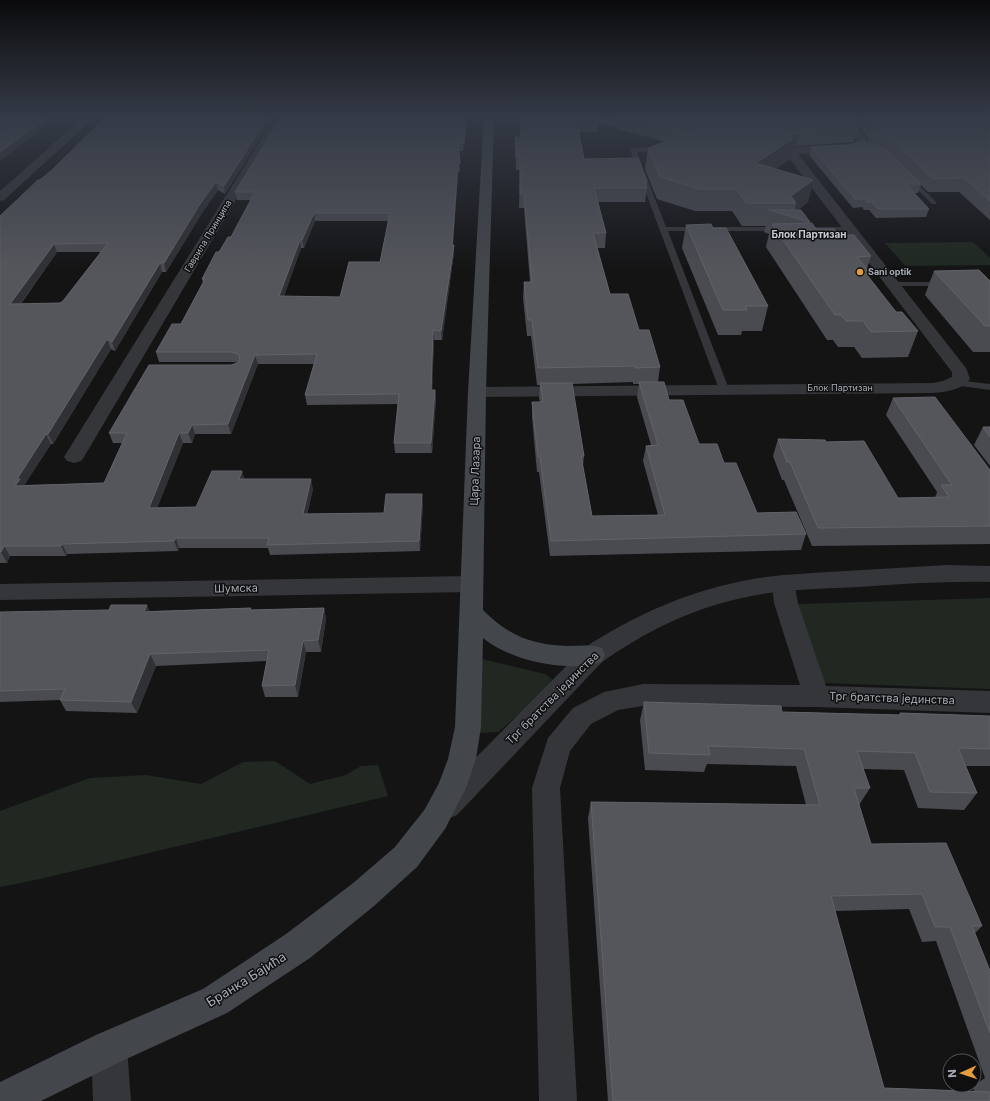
<svg xmlns="http://www.w3.org/2000/svg" width="990" height="1101" viewBox="0 0 990 1101" font-family="Inter,sans-serif">
<style>
.green{fill:#202821}
.lines{fill:none;stroke-linecap:round;stroke-linejoin:round}
.service{fill:#35363a;fill-rule:evenodd}
.minor{fill:#35363a;fill-rule:evenodd}
.tertiary{fill:#35363a;fill-rule:evenodd}
.secondary{fill:#43464a;fill-rule:evenodd}
.wall{fill:#4a4b50;fill-rule:evenodd}
.shaded-wall{fill:#303134}
.building{fill:#54565b;stroke:#616369;fill-rule:evenodd}
.poi-dot{fill:#e49d3d;stroke:#0f0f10;stroke-width:1.5}
.labels{text-anchor:middle;stroke-width:3;stroke-linejoin:round;paint-order:stroke}
.far-street-label{font-size:9px;fill:#a7acb5;stroke:#0f0f10}
.far-poi-label{font-size:9px;font-weight:bold;fill:#a7acb5;stroke:#0f0f10;text-anchor:start}
.far-neighbourhood-label{font-size:10px;font-weight:bold;fill:#c7cbd1;stroke:#0f0f10}
.street-label{font-size:11px;fill:#a7acb5;stroke:#0f0f10}
.near-street-label{font-size:13px;fill:#a7acb5;stroke:#0f0f10}
</style>
<rect width="100%" height="100%" fill="#141415"/>
<g class="green">
<path d="M973,242L990,258V265L905,266L885,243Z"/>
<path d="M990,598V689L824,683L798,604Z"/>
<path d="M482,659L545,674L552,679L548,690L498,732L480,733Z"/>
<path d="M275,761L310,784L346,775L361,766L378,765L388,796L40,879L0,887V811L90,778L146,775L201,784L243,762Z"/>
</g>
<g class="lines">
<g class="service">
<path d="M663,147L665,148V150L637,152L666,227H780L784,229L780,231H668L729,389L727,391L724,392L719,389L630,150L633,148Z"/>
<path d="M906,176H910L936,202V204H932L906,178Z"/>
<path d="M797,227H849L853,229L849,231H800L796,229Z"/>
<path d="M888,282H946L950,284L946,286H891L887,284Z"/>
<path d="M956,380L990,384V390L953,385L951,383Z"/>
</g>
<g class="minor">
<path d="M85,116H96L4,200L0,201V191Z"/>
<path d="M287,116H303L302,118L285,122L277,130L84,457L81,461L74,463L67,461L64,457L268,128L277,118Z"/>
<path d="M837,116H847L866,137L867,139L864,147L848,151L798,154L966,368L970,379C962,390 946,392 933,393L477,397L471,396L468,392L471,388L477,387L933,383L943,381L952,377V372L786,154L788,149L796,147L855,143L857,139Z"/>
<path d="M783,575L791,577L794,583L798,603L826,686L990,691V713L816,707L643,706L618,710L591,724L570,751L560,788L577,1101H539L532,788L548,738L573,708L604,692L643,684L800,685L774,603L772,583L775,577Z"/>
<path d="M471,576L479,578L482,584L479,590L471,592L0,600V584Z"/>
<path d="M109,1030L122,1035L127,1048L131,1101H93L91,1048L96,1035Z"/>
</g>
<path class="tertiary" d="M947,565L990,566V582C946,581 903,584 859,587C820,589 780,589 742,598C690,609 645,632 602,662L457,815L447,819L437,815L432,806L437,797L584,648C633,616 684,593 742,581C770,575 800,574 829,572C868,570 908,567 947,565Z"/>
<path class="secondary" d="M484,116H494L486,392L483,610C509,636 532,645 568,646C580,646 591,644 602,648L605,655L602,662C567,673 511,661 483,638L481,727L476,759L466,788L445,829L417,867L374,906L310,958L227,1013L122,1061L41,1101H0V1082L96,1035L203,989L286,934L352,884L395,847L425,809L439,783L448,759L455,727L468,392Z"/>
</g>
<g class="wall">
<path d="M107,116H466L465,141L463,151H458L460,172H458L453,245L454,253L442,340H434L432,390H435L436,399L432,453H395L394,443L398,404L307,405L305,395L314,364H258L231,434H195L192,443H183L157,508L196,507L242,471L244,479L313,489L307,514L384,513L423,504L420,551L270,555L268,548H179L178,551L67,554L66,556H10L7,563H0V216L40,180L53,169ZM286,116L235,192L237,200H251L231,237L219,252L202,279L203,283L181,324L156,352L159,362H233L238,363L231,365L109,433L113,443H122L104,483L24,485L51,444H53L111,349L115,351L162,272H166L202,213L218,190L225,194L267,127L277,117ZM315,221H388L380,262L340,297L284,296L301,248H304ZM57,252H101L63,301L60,303L21,304Z"/>
<path d="M520,116H990V220L959,192H928L921,185L918,193H913L929,209L926,217L876,218L869,210H864L862,207L853,208L809,155L811,147L850,145L867,143L868,139L867,136L859,127L854,142L796,146L792,147L789,160L775,169L813,180L808,202L798,210L810,222V223L816,229L839,235L871,256L867,269L869,271L867,276L896,312L918,331L908,357L862,358L854,347H838L833,340H827L766,247L769,234L764,232L766,226H742L732,211H695L657,199L645,169L648,148L665,142L598,123L597,132H579L584,159L647,182L646,186L647,188L645,202H598L606,233L605,248H597L610,294L639,330L660,367L658,382L669,400L699,444L724,463L757,513L806,534L801,550L550,556L539,472H537L532,417V402H540L539,398L540,385H537L531,336H527L523,298L524,282H530L524,208H519L520,170H516L515,137H520ZM633,382V384H639L637,397L651,445L646,446L643,461L658,515L592,516L583,466L584,456L572,384Z"/>
<path d="M686,225L713,228L768,306L762,331H742L741,335H718L682,248Z"/>
<path d="M934,271L990,281V352H973L925,295Z"/>
<path d="M893,398L990,470V544L812,546L784,480H782L773,456L778,439L826,442L898,498H935L937,492L886,415Z"/>
<path d="M983,427H990V466L974,445Z"/>
<path d="M251,608V610L324,608L326,619L321,652H306L298,697H265L262,686L267,661L156,666L137,713L66,711L60,700L0,702V612L149,611Z"/>
<path d="M644,702L782,712L899,715L900,713L990,716V766H965L977,793L964,810L918,808L904,770L863,769L870,788L859,805L871,844L982,926L975,933L990,971V1101H608L588,818L591,802L806,805L796,766L707,764L704,772L645,770L640,720ZM909,909L922,942L936,941L985,1078L973,1086L974,1091L884,1088L835,911Z"/>
</g>
<g class="shaded-wall">
<path d="M48,116H58L34,135L0,161V152Z"/>
<path d="M270,116H277V117L267,127L225,194L224,186L266,120Z"/>
<path d="M466,116L465,141L463,151V144Z"/>
<path d="M799,133L796,146L792,147L789,160L751,184L756,163L790,135Z"/>
<path d="M458,164V172L452,253V245Z"/>
<path d="M813,180L808,202L794,213L796,203L791,196Z"/>
<path d="M216,182L218,190L202,213L166,272L164,263L200,204Z"/>
<path d="M314,213L315,221L304,248L302,240Z"/>
<path d="M300,240L301,248L281,305L279,296Z"/>
<path d="M54,244L57,252L14,313L10,304Z"/>
<path d="M454,245V253L442,340L441,331Z"/>
<path d="M160,263L162,272L115,351L112,342Z"/>
<path d="M433,330L434,340L432,399L431,390Z"/>
<path d="M107,339L111,349L53,444L48,434Z"/>
<path d="M255,355L258,364L231,434L228,424Z"/>
<path d="M435,390L436,399L432,453L431,443Z"/>
<path d="M192,425L195,434L192,443L188,433Z"/>
<path d="M179,433L183,443L153,518L149,508Z"/>
<path d="M46,434L51,444L24,486H15L17,479Z"/>
<path d="M242,471L245,481L239,479Z"/>
<path d="M311,479L313,489L305,524L303,514Z"/>
<path d="M422,494L423,504L420,551L419,541Z"/>
<path d="M176,538L179,548L178,551L174,541Z"/>
<path d="M62,544L67,554L66,556L61,546Z"/>
<path d="M4,546L10,556L7,563L1,552Z"/>
<path d="M147,605L152,617L144,612Z"/>
<path d="M324,608L326,619L321,652L318,640Z"/>
<path d="M303,641L306,652L298,697L295,685Z"/>
<path d="M150,654L156,666L137,713L131,702Z"/>
</g>
<g class="building">
<path d="M0,116H48L32,129L0,152Z"/>
<path d="M107,116H270L266,120L224,186L216,182L200,204L164,263H160L112,342L107,339L48,434H46L17,479H20L15,486L104,483L127,433H109L149,365H231L238,363L240,358L238,354L231,352H156L172,324H181L205,279H202L216,252H219L228,237H231L255,192H235L277,124L285,116H466L465,134L463,144L458,143L460,164H458L452,245H454L441,331L433,330L431,390H435L431,443H394L399,394L305,395L317,354L255,355L228,424L192,425L188,433H179L149,508L196,507L212,471H242L239,479H311L303,514L384,513L386,494H422L419,541L267,545L269,538H176L174,541L62,544L61,546H4L1,552H0V216L38,180H40L53,169ZM314,213H390L380,262H349L340,297L279,296L300,240H302ZM108,243L63,301L60,303L10,304L54,244Z"/>
<path d="M520,116H597L598,119H576L584,159L638,158L647,182L644,181L647,188H594L606,233H593L610,294H628L639,330H649L660,367L635,368V366L538,368L532,320H528L524,282H532L524,194H520V157H516L515,137H522Z"/>
<path d="M617,116H849L859,127L858,129L799,133L791,135L789,133L771,131L692,132L691,133H681Z"/>
<path d="M863,116H990V201L964,178L933,179L892,140L870,133L872,127L871,124Z"/>
<path d="M771,131L789,133L793,139L756,163L813,180L791,196L796,203H746L737,189H699L660,177L648,148L692,132Z"/>
<path d="M864,141L885,149L921,184H906L929,209H878L872,202H867L864,199H855L811,147L850,145Z"/>
<path d="M769,210H801L810,222Z"/>
<path d="M812,223L816,229H834L839,235H854L871,256L857,257L869,271H864L896,312H902L918,331L871,332L863,321H846L841,315H835L772,224Z"/>
<path d="M711,224L713,228H726L768,306H745L747,310H723L686,225Z"/>
<path d="M979,270L990,281V326H985L934,271Z"/>
<path d="M639,382H664L669,400H683L699,444H717L724,463H736L757,513L796,512L806,534L551,541L540,457H538L532,402H543L540,383H572L584,456H581L592,516L665,515L646,446L658,445Z"/>
<path d="M935,397L990,470V526L818,528L790,462H787L778,439L825,440L826,442L864,441L898,498L949,497L941,485H952L893,398Z"/>
<path d="M983,427H990V437Z"/>
<path d="M111,605H147L144,612L251,608L250,610L324,608L318,640L303,641L295,685L262,686L269,650L150,654L131,702L60,700L65,689L0,691V612L109,610Z"/>
<path d="M644,702L781,706L782,712L901,715L900,713L990,716V749L958,748L977,793L930,792L915,753L857,751L870,788H854L871,844L946,843L982,926H972L990,971V1033L950,927H935L922,894L831,896L884,1088L990,1092V1101H613L591,802L820,805L804,749L708,746L710,755L649,753Z"/>
</g>
<linearGradient id="sky" x2="0" y2="1"><stop stop-color="#0b0b0c"/><stop offset="0.43" stop-color="#343a46"/><stop offset="1" stop-color="#343a46" stop-opacity="0"/></linearGradient>
<rect width="990" height="270" fill="url(#sky)"/>
<circle class="poi-dot" cx="860" cy="272" r="4"/>
<g class="labels">
<g class="far-street-label">
<text transform="translate(208 236) rotate(-59)" y="3">Гаврила Принципа</text>
<text x="840" y="391">Блок Партизан</text>
</g>
<g class="far-poi-label">
<text x="868" y="275">Sani optik</text>
</g>
<g class="far-neighbourhood-label">
<text x="809" y="238">Блок Партизан</text>
</g>
<g class="street-label">
<text transform="translate(475 471) rotate(-88)" y="4">Цара Лазара</text>
<text transform="translate(236 588) rotate(-1)" y="4">Шумска</text>
<text transform="translate(552 698) rotate(-45)" y="4">Трг братства јединства</text>
<text transform="translate(892 698) rotate(2)" y="4">Трг братства јединства</text>
</g>
<g class="near-street-label">
<text transform="translate(246 979) rotate(-32)" y="5">Бранка Бајића</text>
</g>
</g>
<g transform="translate(962 1073) rotate(267)"><circle r="19" fill="#0f0f10" stroke="#4c4e52"/>
<path d="M0-3L7 15L0 10L-7 15Z" fill="#e49d3d"/>
<text y="-6" font-size="11" font-weight="bold" text-anchor="middle" fill="#a7acb5">N</text>
</g>
</svg>
